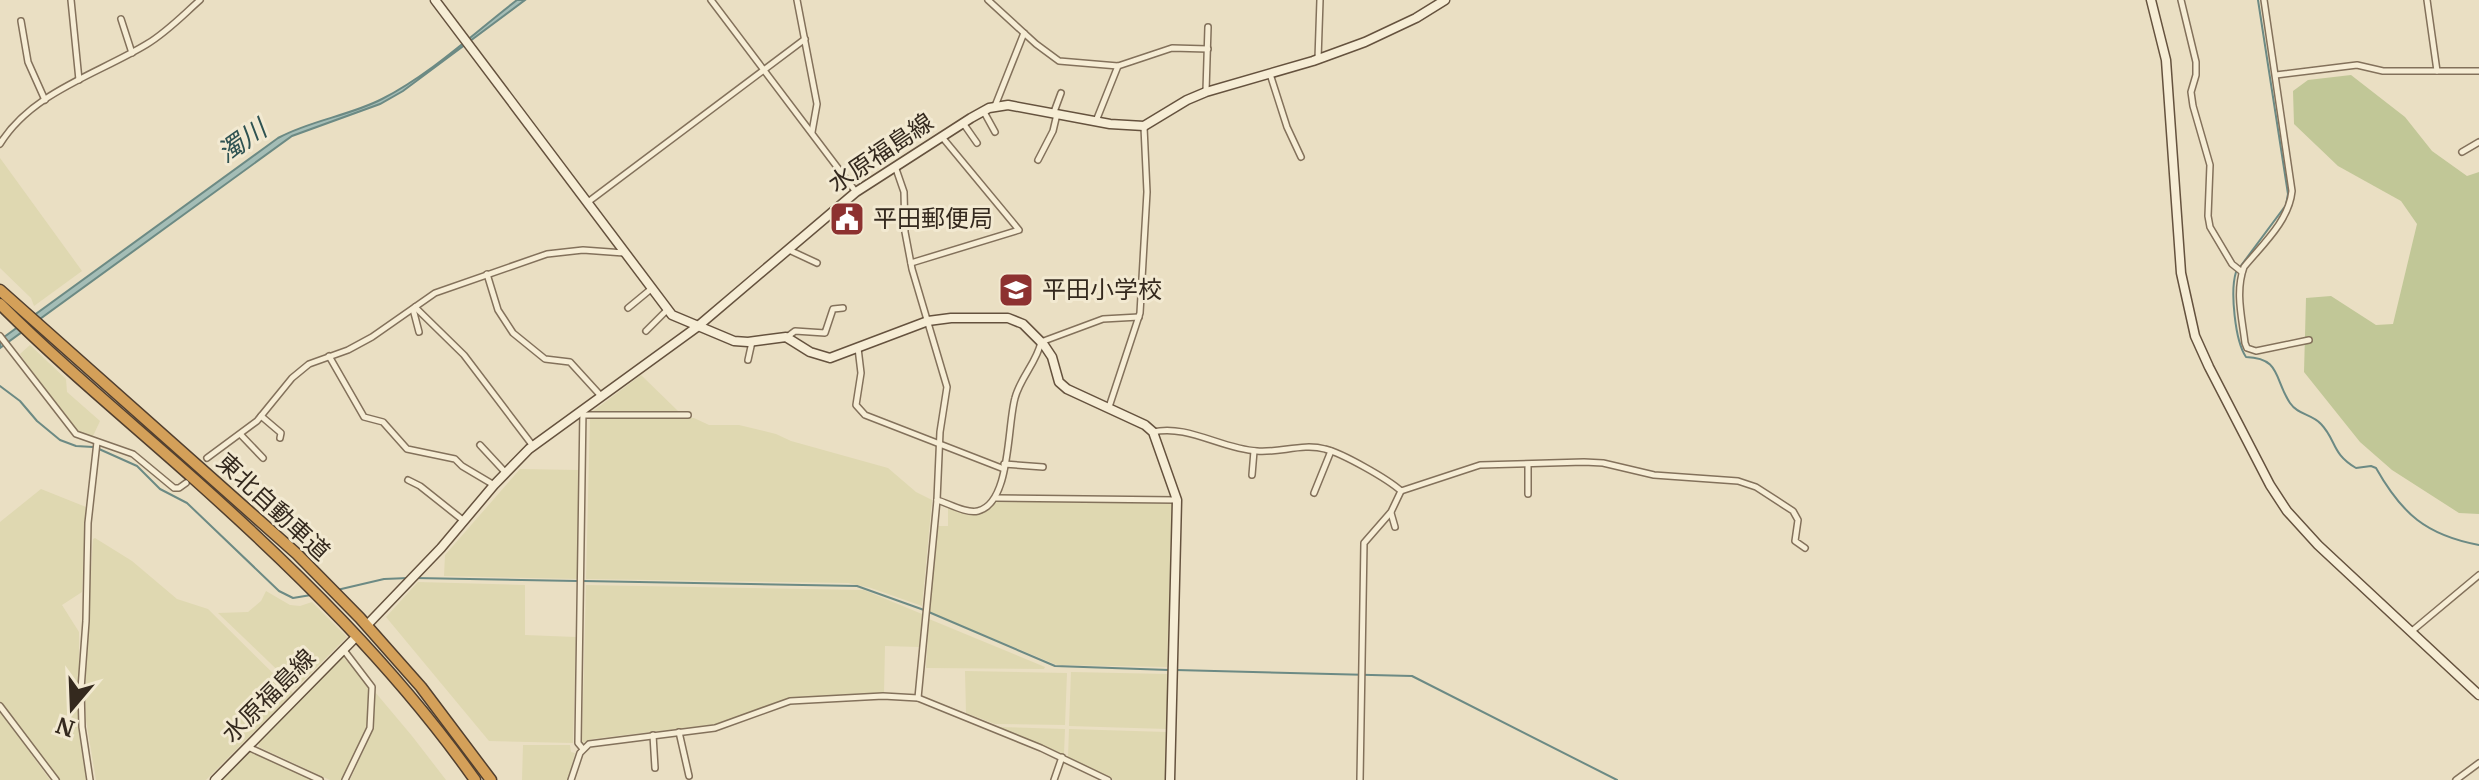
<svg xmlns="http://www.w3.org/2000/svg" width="2479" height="780" viewBox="0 0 2479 780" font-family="Merriweather,'Noto Sans JP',serif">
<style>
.farmland{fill:#dfd8b1}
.green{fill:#c1c797}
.water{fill:#a4bdb6;stroke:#6c8a84;stroke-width:2}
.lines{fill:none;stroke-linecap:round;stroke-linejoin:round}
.stream{stroke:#6c8a84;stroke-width:2}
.street-casing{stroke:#83715b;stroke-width:8}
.secondary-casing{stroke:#65523e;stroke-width:11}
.highway-casing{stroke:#513f2f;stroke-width:13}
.street{stroke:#f6edd5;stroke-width:5}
.secondary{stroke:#f6edd5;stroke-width:8}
.highway{stroke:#d4a059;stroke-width:10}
.labels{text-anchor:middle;stroke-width:6;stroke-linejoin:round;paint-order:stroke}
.street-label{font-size:24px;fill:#34291e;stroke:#f2e9d1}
.poi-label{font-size:24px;fill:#34291e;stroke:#f2e9d1;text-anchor:start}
.water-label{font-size:26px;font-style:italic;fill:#2e5251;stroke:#f2e9d1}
</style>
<rect width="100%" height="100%" fill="#eadfc3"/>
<g class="farmland">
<path d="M0,158L82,271L34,306L31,298L0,268Z"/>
<path d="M30,345L66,379L67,392L100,421L93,436H87L74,428L40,383L20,354Z"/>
<path d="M641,375L679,412L678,414L592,412Z"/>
<path d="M590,418H694L709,425H739L776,434L791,441L888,468L916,492L932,500L922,606L871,588L848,583L586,579Z"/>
<path d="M520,469L579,470L578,579L444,576L445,555Z"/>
<path d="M41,489L86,507L82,592L62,605L79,632V734L87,780H59L0,702V522Z"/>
<path d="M1000,499L1172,503L1167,667L1057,665L929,612L937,526H948V506L981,512Z"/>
<path d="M95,538L132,561L177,599L208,609L293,693L206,780H96L86,720L84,682L93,539Z"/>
<path d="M418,582L525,585V635L576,637L573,743L489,741L386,617Z"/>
<path d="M586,585L864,590L922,614L919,647L885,646L884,693L882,695L792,697L717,724L592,739L582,743Z"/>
<path d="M266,591L290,605L300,606L312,602L347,637L296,688L218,613L248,612L261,601Z"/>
<path d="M929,619L1045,667L1044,669L926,668Z"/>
<path d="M343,657L369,686L367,728L342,780H330L259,747L258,742Z"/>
<path d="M965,671L1067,673L1065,725L995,724L966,713Z"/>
<path d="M1071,672L1168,674L1167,729L1069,726Z"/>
<path d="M375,692L412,736L446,780H350L373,729Z"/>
<path d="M0,711L50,780H0Z"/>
<path d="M998,727L1065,729L1064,754L1000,729Z"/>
<path d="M1069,729L1167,732L1166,780H1114L1068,757Z"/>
<path d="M523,745H570L571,752L575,753L568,780H522Z"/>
<path d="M246,752H254L312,780H221Z"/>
</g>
<path class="green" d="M2351,75L2405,117L2432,151L2467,176L2479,172V514L2459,513L2392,470L2360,442L2304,372L2306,298L2331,296L2376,325L2393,324L2417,224L2401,201L2338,166L2294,124L2293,91L2308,80Z"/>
<path class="water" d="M517,0H525L403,91L380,104L292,136L0,348V340L278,138C311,120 349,116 382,99C431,74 474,33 517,0Z"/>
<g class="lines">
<g class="stream">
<path d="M2240,267L2286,205L2288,194L2258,0"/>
<path d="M2236,272C2230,291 2235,341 2246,357C2281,358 2274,379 2290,403C2298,415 2312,414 2321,424C2337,441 2331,453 2356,468L2371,466L2376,468C2402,514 2426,535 2479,545"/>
<path d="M0,386L20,401L37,421L60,440L76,446L93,447"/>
<path d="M99,449L137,466L160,489L187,503L279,591L293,598L311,595"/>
<path d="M415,578L577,581"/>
<path d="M583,581L857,586L924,610L1055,666L1169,670"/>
<path d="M337,590L384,579L409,578"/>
<path d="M1176,670L1412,676L1617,780"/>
</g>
<defs>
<g id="street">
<path d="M71,0L79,80"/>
<path d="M711,0L856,192"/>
<path d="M797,0L817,104L812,132"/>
<path d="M988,0L1036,44L1059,61L1118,66L1172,48L1208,49"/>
<path d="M2181,0L2196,62V75L2191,92L2193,106L2210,165L2208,216L2210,227L2232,264L2242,272"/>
<path d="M2264,0L2292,191C2289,221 2262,245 2244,267C2235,292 2242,317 2245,343L2247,348L2256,351L2309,340"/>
<path d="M2427,0L2437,71"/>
<path d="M121,19L132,53"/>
<path d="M21,21L28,62L45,100"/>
<path d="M1318,59L1320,0"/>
<path d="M1270,74L1287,127L1301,157"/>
<path d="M2276,75L2357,65L2383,71H2479"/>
<path d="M1206,91L1208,27"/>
<path d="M995,106L1024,33"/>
<path d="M984,112L995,132"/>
<path d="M1054,112L1061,93"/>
<path d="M1096,121L1118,66"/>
<path d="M963,123L977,143"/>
<path d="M0,144C32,92 98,74 147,44C167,32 183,15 200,0"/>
<path d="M2462,152L2479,142"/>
<path d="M1038,160L1053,131L1057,114"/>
<path d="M895,166L904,192L905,232L912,269L947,387L940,432L937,500L918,698"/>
<path d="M588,202L805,39"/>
<path d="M789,250L817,263"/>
<path d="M911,263L1019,230L942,137"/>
<path d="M487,274L498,310L513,333L545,359L570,362L601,396"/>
<path d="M415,307L464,355L533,446"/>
<path d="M628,308L651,289"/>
<path d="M413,309L419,332"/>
<path d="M646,331L667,310"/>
<path d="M0,336L76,434L133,454L174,488H179L186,483"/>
<path d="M787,337L795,331L825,333L833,309L843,308"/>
<path d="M858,348L861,373L856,405L865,415L1004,469"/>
<path d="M329,356L364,417L383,422L407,449L455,459L462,466L494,485"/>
<path d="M748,360L752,342"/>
<path d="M1109,407L1140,313L1147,192L1144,127"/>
<path d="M584,415H688"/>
<path d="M261,416L281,433L280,438"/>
<path d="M1153,432C1187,424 1222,449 1257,451C1279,453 1303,443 1325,449C1342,453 1388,479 1401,491L1480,465L1584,462L1603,463L1654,475L1738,481L1756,487L1793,511L1798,520L1795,541L1805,548"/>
<path d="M241,435L263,458"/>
<path d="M480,445L505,472"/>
<path d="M207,458L257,421L292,378L309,364L348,350L372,337L435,293L547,254L583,250L624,253"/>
<path d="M1004,464L1043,467"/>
<path d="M1252,475L1254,451"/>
<path d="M408,480L420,486L464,521"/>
<path d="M1314,493L1331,451"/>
<path d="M1528,494V465"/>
<path d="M996,498L1176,500"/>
<path d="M937,500C948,503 966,514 978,511C1011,503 1007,426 1015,398C1020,378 1037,362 1041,342L1103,319L1139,317"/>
<path d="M1391,513L1395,527"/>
<path d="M2412,631L2479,575"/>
<path d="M343,649L372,687L370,728L345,780"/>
<path d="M0,706L56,780"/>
<path d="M679,732L689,776"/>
<path d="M653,735L655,768"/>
<path d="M248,747L320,780"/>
<path d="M583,749L578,743L583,409"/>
<path d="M90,780L82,727L81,689L86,621L88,523L97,442"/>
<path d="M571,780L580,753L589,744L715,728L790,701L883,696L918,698L1041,748L1108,780"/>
<path d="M1054,780L1062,757"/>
<path d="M1360,780L1364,543L1391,512L1401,491"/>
<path d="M2456,780L2479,763"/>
</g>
<g id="secondary">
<path d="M435,0L672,315L734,341L748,342L786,337L810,352L830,358L928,321L951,318H1008L1023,324L1044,345L1052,357L1059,382L1067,389L1145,425L1153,432L1177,500L1170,780"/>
<path d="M2151,0L2166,60L2181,273L2195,336L2209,367L2270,485L2287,511L2318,545L2479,695"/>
<path d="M369,623L441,548L494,485L529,449L697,327L856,192L971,118L989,108L1008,105L1110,124L1144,126L1187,100L1206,92L1313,61L1365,42L1416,18L1445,0"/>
<path d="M215,780L352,641"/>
</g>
<g id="highway">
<path d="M0,290L297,554L360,618L421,687L491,780"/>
<path d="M0,304C61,365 129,421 194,479C296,570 396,668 475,780"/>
</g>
</defs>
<use href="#street" class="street-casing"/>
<use href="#secondary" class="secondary-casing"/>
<use href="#highway" class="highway-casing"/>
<use href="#street" class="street"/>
<use href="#secondary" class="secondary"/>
<use href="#highway" class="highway"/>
</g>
<defs>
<symbol id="civic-square" viewBox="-11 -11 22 22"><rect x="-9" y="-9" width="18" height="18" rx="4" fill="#8d3130" stroke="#f2e9d1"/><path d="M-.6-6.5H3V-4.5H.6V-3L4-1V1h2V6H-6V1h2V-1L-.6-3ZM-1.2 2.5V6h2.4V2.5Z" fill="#fff"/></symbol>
<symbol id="school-square" viewBox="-11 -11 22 22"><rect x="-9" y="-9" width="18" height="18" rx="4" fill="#8d3130" stroke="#f2e9d1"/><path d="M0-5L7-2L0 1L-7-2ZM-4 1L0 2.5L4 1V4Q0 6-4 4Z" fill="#fff"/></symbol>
</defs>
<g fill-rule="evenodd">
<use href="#civic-square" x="827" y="199" width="40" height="40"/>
<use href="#school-square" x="996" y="270" width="40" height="40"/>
</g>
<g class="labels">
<g class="street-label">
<text transform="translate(881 153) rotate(-34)" y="8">水原福島線</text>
<text transform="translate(273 507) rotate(43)" y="8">東北自動車道</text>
<text transform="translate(269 696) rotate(-45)" y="8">水原福島線</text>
</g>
<g class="poi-label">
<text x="873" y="227">平田郵便局</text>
<text x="1042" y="298">平田小学校</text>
</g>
<g class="water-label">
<text transform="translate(242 141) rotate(-35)" y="9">濁川</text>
</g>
</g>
<g transform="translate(72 708) rotate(199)" stroke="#f2e9d1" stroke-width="6" paint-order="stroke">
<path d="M0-6L14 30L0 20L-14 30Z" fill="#34291e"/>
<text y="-12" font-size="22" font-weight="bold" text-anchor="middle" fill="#34291e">N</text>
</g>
</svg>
